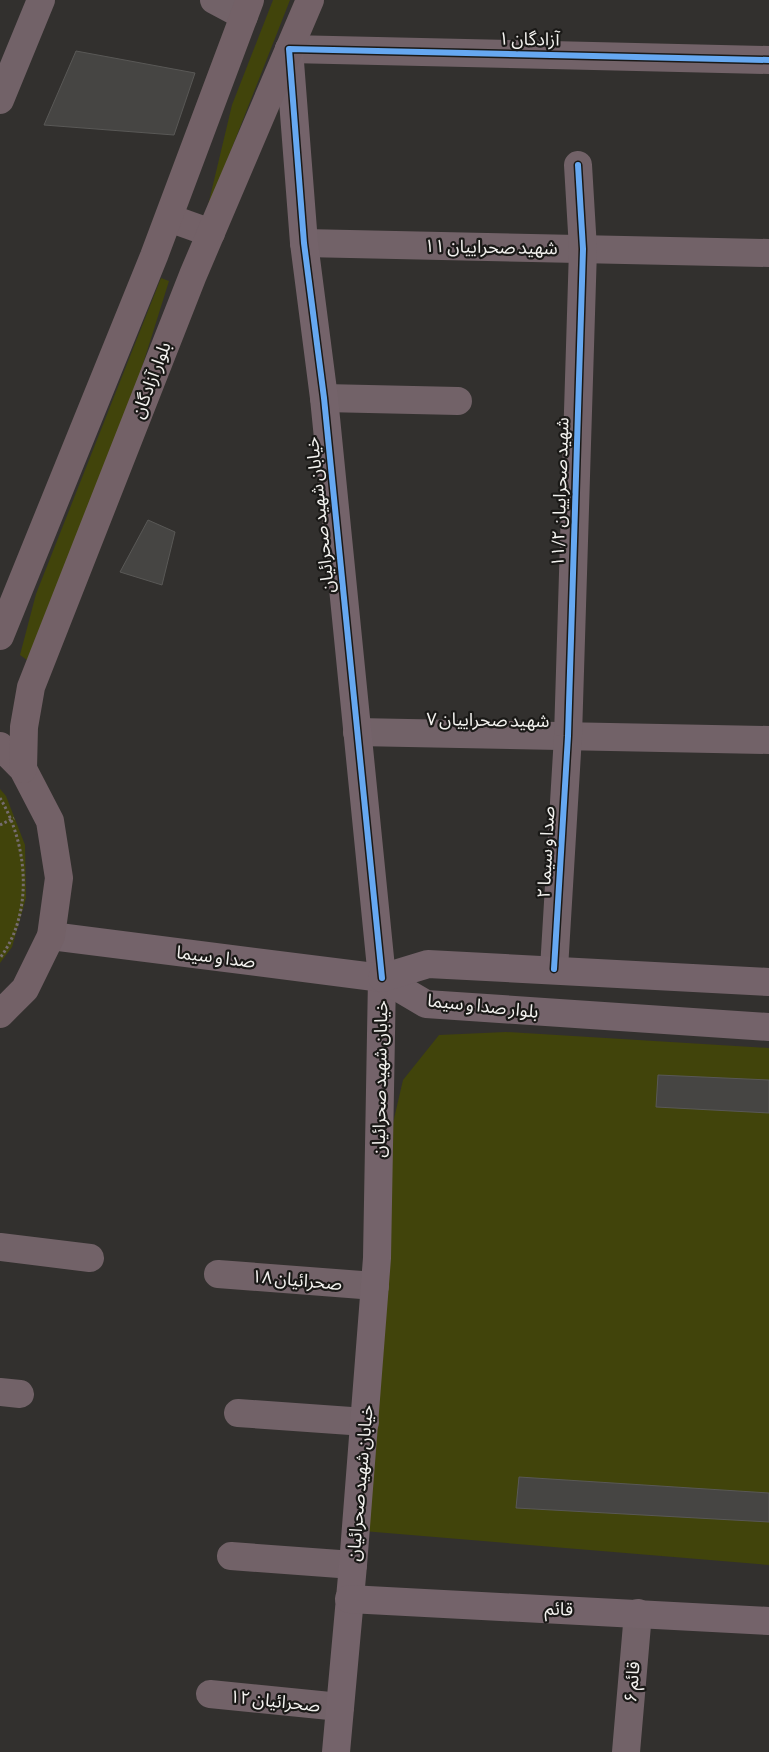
<svg xmlns="http://www.w3.org/2000/svg" width="769" height="1752" viewBox="0 0 769 1752" font-family="'Asap Condensed','Noto Sans Arabic',sans-serif">
<style>
.green{fill:#41440b}
.building{fill:#464543;stroke:#595856}
.lines{fill:none;stroke-linecap:round;stroke-linejoin:round}
.path{stroke:#756c6f;stroke-width:3;stroke-dasharray:2.5 2.5;stroke-linecap:butt}
.street{stroke:#726268;stroke-width:28}
.secondary{stroke:#74636a;stroke-width:28}
.primary{stroke:#736167;stroke-width:28}
.cycleway-casing{stroke:#1a1917;stroke-width:9}
.cycleway{stroke:#66a8f1;stroke-width:6}
.labels{text-anchor:middle;stroke-width:4.5;stroke-linejoin:round;paint-order:stroke}
.street-label{font-size:18px;fill:#f3f2ef;stroke:#1a1917}
</style>
<rect width="100%" height="100%" fill="#32302e"/>
<g class="green">
<path d="M273,0H290L206,214L232,105Z"/>
<path d="M161,278L169,281L133,396L27,660L20,655L36,594Z"/>
<path d="M0,789L6,796L25,845L26,898L12,947L0,963Z"/>
<path d="M506,1032L769,1048V1565L363,1531L393,1123L403,1080L439,1035Z"/>
</g>
<g class="building">
<path d="M76,51L195,73L174,135L44,125Z"/>
<path d="M148,520L175,532L162,585L120,572Z"/>
<path d="M658,1075L769,1080V1113L656,1107Z"/>
<path d="M519,1477L769,1493V1522L516,1508Z"/>
</g>
<g class="lines">
<g class="path">
<path d="M0,798C28,844 34,913 0,958"/>
<path d="M0,825L14,818"/>
</g>
<g class="street">
<path d="M214,0L244,16"/>
<path d="M289,49L769,60"/>
<path d="M0,100L41,0"/>
<path d="M304,243L769,253"/>
<path d="M324,398L458,401"/>
<path d="M357,732L769,740"/>
<path d="M554,969L568,736L583,249L578,165"/>
<path d="M0,1247L90,1258"/>
<path d="M218,1274L375,1286"/>
<path d="M0,1392L20,1394"/>
<path d="M238,1413L365,1422"/>
<path d="M231,1556L353,1565"/>
<path d="M210,1694L340,1707"/>
<path d="M626,1752L638,1613"/>
</g>
<g class="secondary">
<path d="M289,49L304,243L324,398L382,978L377,1258L353,1565L336,1752"/>
<path d="M51,936L382,978L426,1004L769,1027"/>
<path d="M382,978L428,964L769,982"/>
<path d="M349,1599L769,1621"/>
</g>
<g class="primary">
<path d="M169,218L211,233"/>
<path d="M0,636L154,256L250,0"/>
<path d="M0,746L23,769L50,821L59,878L51,936L25,989L0,1014"/>
<path d="M23,769L24,727L31,687L193,275L310,0"/>
</g>
<defs>
<g id="cycleway">
<path d="M554,969L568,736L583,249L578,165"/>
<path d="M382,978L324,398L304,243L289,49L769,60"/>
</g>
</defs>
<use href="#cycleway" class="cycleway-casing"/>
<use href="#cycleway" class="cycleway"/>
</g>
<g class="labels">
<g class="street-label">
<text transform="translate(529 39) rotate(1)" y="6">آزادگان ۱</text>
<text transform="translate(491 247) rotate(1)" y="6">شهید صحراییان ۱۱</text>
<text transform="translate(151 380) rotate(-69)" y="6">بلوار آزادگان</text>
<text transform="translate(560 492) rotate(-88)" y="6">شهید صحراییان ۱۱/۲</text>
<text transform="translate(320 515) rotate(-96)" y="6">خیابان شهید صحرائیان</text>
<text transform="translate(488 720) rotate(1)" y="6">شهید صحراییان ۷</text>
<text transform="translate(546 852) rotate(-87)" y="6">صدا و سیما ۲</text>
<text transform="translate(216 957) rotate(7)" y="6">صدا و سیما</text>
<text transform="translate(483 1006) rotate(6)" y="6">بلوار صدا و سیما</text>
<text transform="translate(380 1079) rotate(-89)" y="6">خیابان شهید صحرائیان</text>
<text transform="translate(297 1280) rotate(5)" y="6">صحرائیان ۱۸</text>
<text transform="translate(360 1483) rotate(-85)" y="6">خیابان شهید صحرائیان</text>
<text transform="translate(559 1609) rotate(3)" y="6">قائم</text>
<text transform="translate(632 1682) rotate(-85)" y="6">قائم ۶</text>
<text transform="translate(275 1701) rotate(6)" y="6">صحرائیان ۱۲</text>
</g>
</g>
</svg>
